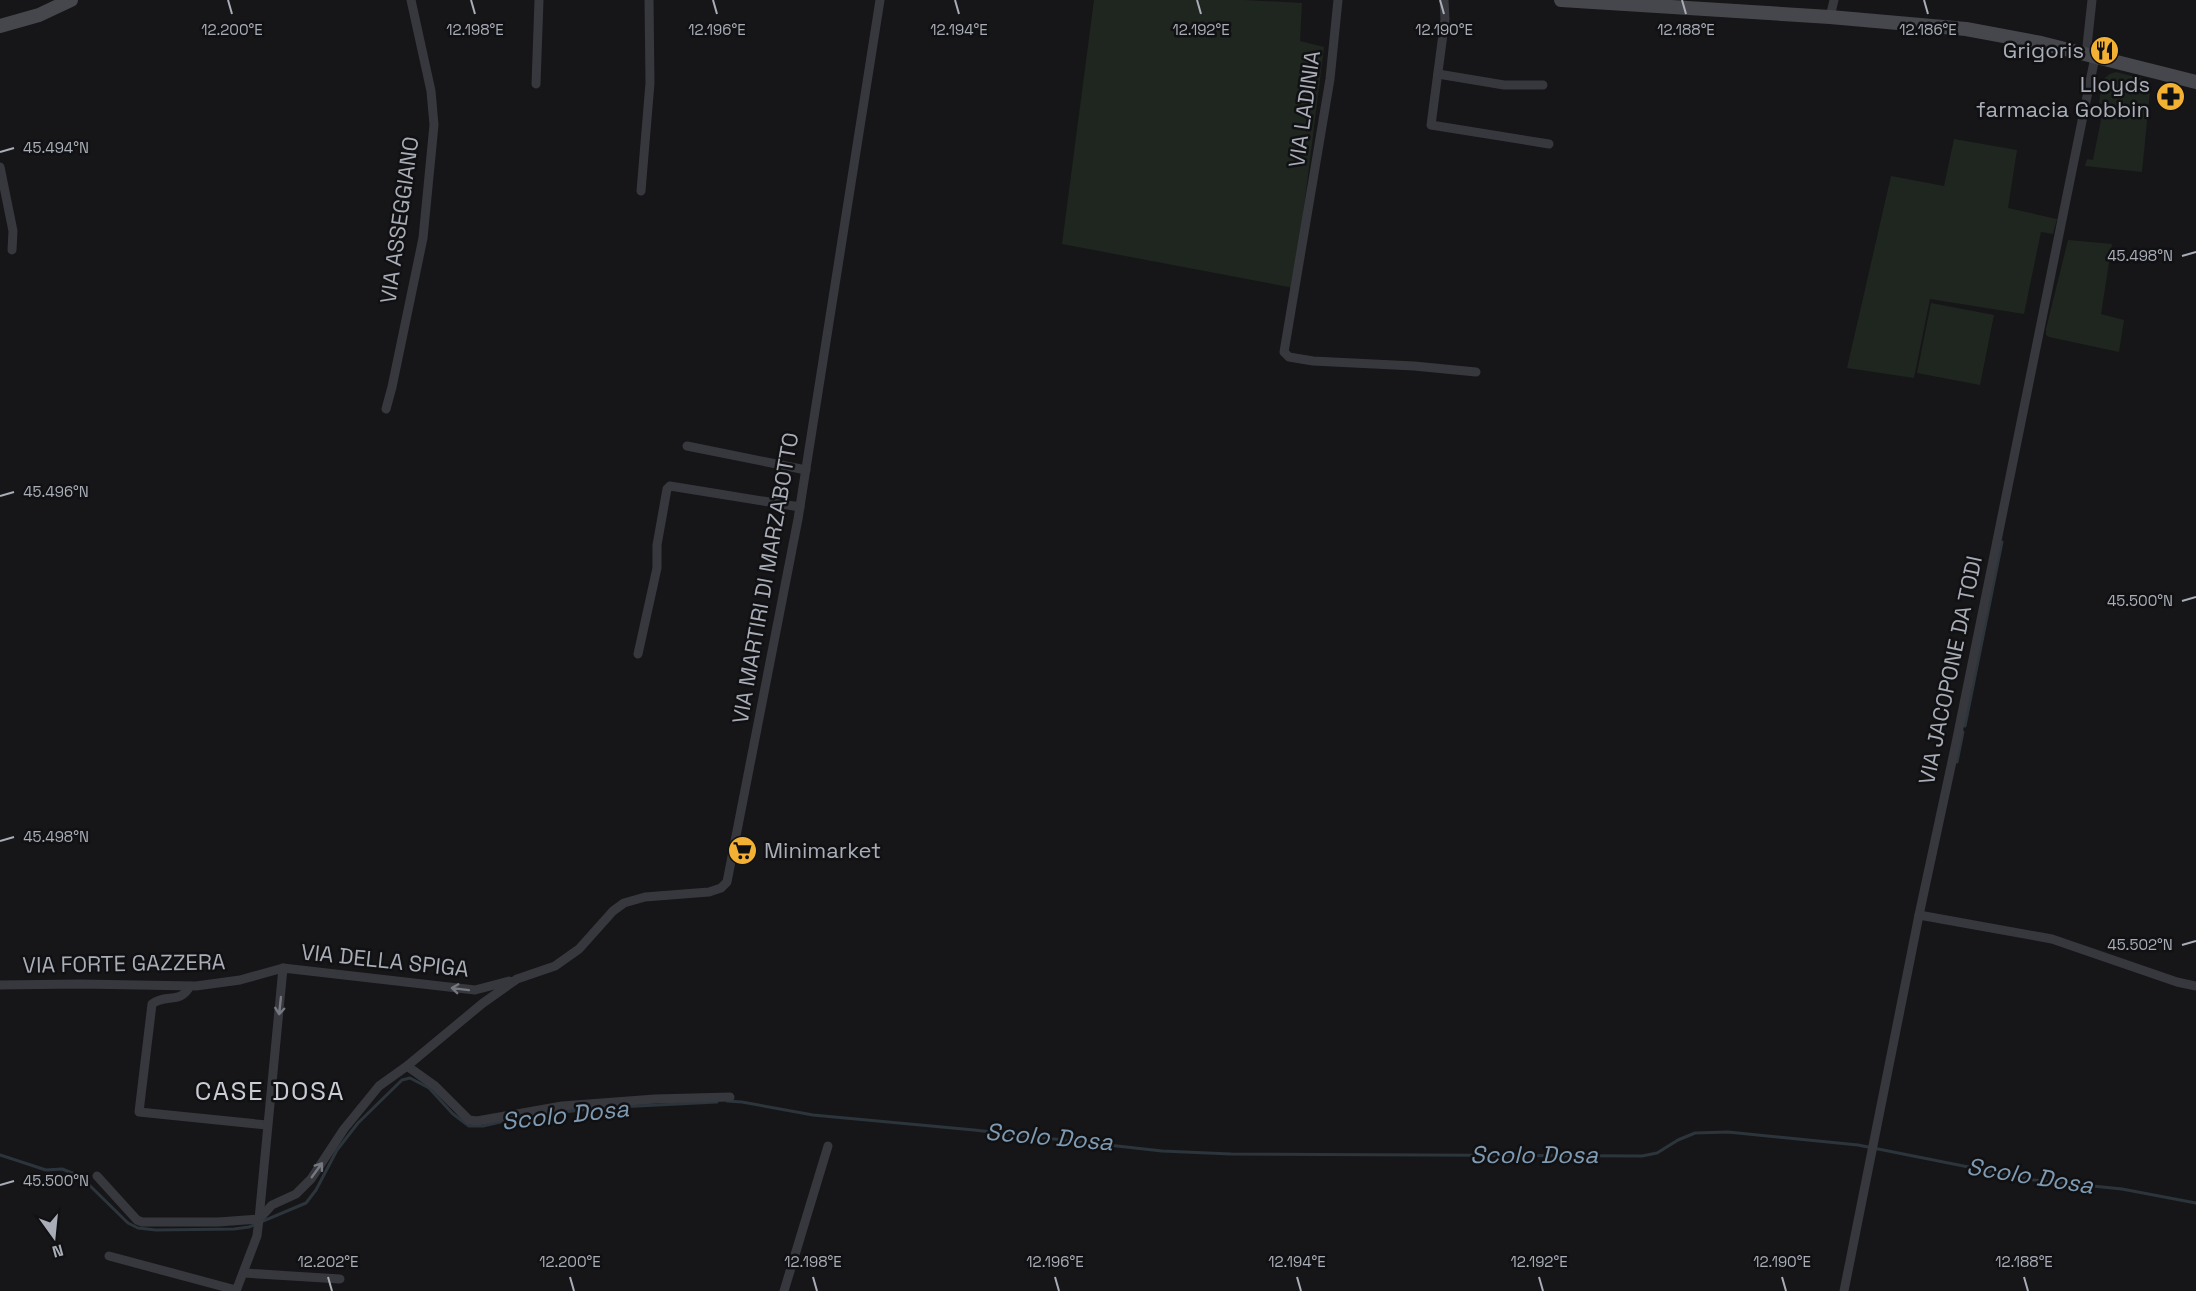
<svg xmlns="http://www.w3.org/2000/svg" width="2196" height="1291" viewBox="0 0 2196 1291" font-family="'Space Grotesk',sans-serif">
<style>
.green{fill:#1e261f}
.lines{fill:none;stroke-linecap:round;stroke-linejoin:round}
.stream{stroke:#2c353c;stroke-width:3}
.street{stroke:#37383d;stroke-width:9}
.secondary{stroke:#45474d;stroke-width:14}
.oneway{stroke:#757881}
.ticks{fill:none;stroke:#a8adb8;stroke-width:2}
.labels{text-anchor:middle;stroke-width:5;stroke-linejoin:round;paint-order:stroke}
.poi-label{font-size:22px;fill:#a8adb8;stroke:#111113;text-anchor:end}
.street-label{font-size:22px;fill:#a8adb8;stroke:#111113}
.water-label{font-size:24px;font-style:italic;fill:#7f9bb3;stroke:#111113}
.quarter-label{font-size:26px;letter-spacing:1.5px;fill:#c9ccd4;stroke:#111113}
.ticks-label{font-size:15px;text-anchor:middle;fill:#a8adb8;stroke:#111113;stroke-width:5;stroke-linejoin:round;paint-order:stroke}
</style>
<rect width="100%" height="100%" fill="#161618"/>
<g class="green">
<path d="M1094,0H1245L1302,3L1300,41L1324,47L1294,288L1062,244Z"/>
<path d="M2116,72L2151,81L2142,172L2085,166L2087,159L2093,160L2104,105L2099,103L2102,80L2110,74Z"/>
<path d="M1954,139L2017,150L2008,208L2057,219L2053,234L2041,232L2024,314L1930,299L1914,378L1847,368L1891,176L1944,186Z"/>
<path d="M2068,240L2112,244L2101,314L2124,320L2119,352L2049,337L2046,335V329Z"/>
<path d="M1931,303L1994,315L1980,385L1917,373Z"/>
</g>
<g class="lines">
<g class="stream">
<path d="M1965,726L2002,542"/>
<path d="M1957,762L1963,732"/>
<path d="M727,1101L742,1102L813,1115L974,1130L1162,1151L1231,1154L1642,1156L1657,1153L1678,1140L1695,1133L1728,1132L1858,1145L2034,1180L2122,1189L2196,1203"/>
<path d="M538,1115L598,1108L717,1102"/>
<path d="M0,1155L46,1170L62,1169L80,1176L128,1223L138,1228L156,1230L234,1229L249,1227L306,1203L316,1190L337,1150L358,1123L402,1080L410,1078L429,1088L453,1114L469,1126H483L517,1118"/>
</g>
<g class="street">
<path d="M1338,0L1330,79L1284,352L1289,357L1313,361L1414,366L1476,372"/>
<path d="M1444,0L1445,19L1431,125L1549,144"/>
<path d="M1830,17L1834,0"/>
<path d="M2086,55L2092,0"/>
<path d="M1438,74L1504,85H1543"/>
<path d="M536,84L539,0"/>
<path d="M0,167L13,231L12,250"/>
<path d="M641,191L650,83L649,0"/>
<path d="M386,409L392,387L423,238L434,125L431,91L411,0"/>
<path d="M687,446L806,470"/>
<path d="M638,654L657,568V545L667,489L670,486L800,507"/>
<path d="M1919,915L2052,939L2177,982L2196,986"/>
<path d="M0,985L80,984L196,986L240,980L283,968"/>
<path d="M190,986C180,1005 166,993 152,1004L139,1112L267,1125"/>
<path d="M407,1066L435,1086L469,1120L477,1121L562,1106L655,1099L730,1097"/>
<path d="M97,1176L137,1220L142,1222H218L259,1219"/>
<path d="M259,1219L272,1205L296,1194L311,1179L344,1129L379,1086L407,1066L483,1003L517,979L555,966L579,949L613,911L624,903L645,897L709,892L721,888L727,882L798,519L880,0"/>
<path d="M109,1256L236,1290"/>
<path d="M244,1273L340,1279"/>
<path d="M236,1291L257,1236L259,1219L283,968L475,990L509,981"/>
<path d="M784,1291L828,1146"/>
<path d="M1844,1291L1919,915L1956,743L2095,57"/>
</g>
<g class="secondary">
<path d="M1561,0L1830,17L1966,29L2041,43L2196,82"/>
<path d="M0,26L39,15L71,0"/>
</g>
</g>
<defs><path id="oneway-shaft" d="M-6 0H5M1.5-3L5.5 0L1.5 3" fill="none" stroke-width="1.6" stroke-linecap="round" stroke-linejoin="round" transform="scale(1.5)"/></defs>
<g class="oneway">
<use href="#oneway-shaft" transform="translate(460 989) rotate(-173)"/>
<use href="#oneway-shaft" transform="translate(280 1006) rotate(96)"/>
<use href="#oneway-shaft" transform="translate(317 1170) rotate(-54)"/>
</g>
<path class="ticks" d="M228,0L232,14M471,0L475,14M713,0L717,14M955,0L959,14M1197,0L1201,14M1440,0L1444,14M1682,0L1686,14M1924,0L1928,14M0,152L14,148M2182,256L2196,252M0,496L14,492M2182,601L2196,597M0,841L14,837M2182,945L2196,941M0,1185L14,1181M328,1277L332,1291M570,1277L574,1291M813,1277L817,1291M1055,1277L1059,1291M1297,1277L1301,1291M1539,1277L1543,1291M1782,1277L1786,1291M2024,1277L2028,1291"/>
<defs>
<symbol id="restaurant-disc" viewBox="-11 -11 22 22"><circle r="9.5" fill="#f2b134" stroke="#111113"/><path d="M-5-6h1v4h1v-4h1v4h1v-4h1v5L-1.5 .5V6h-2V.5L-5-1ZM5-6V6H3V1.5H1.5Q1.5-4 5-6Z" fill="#111"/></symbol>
<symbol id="pharmacy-disc" viewBox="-11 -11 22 22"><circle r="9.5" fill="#f2b134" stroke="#111113"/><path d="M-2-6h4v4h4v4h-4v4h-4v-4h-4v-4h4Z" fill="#111"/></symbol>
<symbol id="supermarket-disc" viewBox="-11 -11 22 22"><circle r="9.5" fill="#f2b134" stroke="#111113"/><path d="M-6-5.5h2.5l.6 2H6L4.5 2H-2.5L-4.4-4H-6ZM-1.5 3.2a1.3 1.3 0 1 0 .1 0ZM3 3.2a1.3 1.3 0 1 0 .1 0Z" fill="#111"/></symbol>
</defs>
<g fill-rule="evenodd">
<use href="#restaurant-disc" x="2088" y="34" width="33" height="33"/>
<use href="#pharmacy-disc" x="2154" y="80" width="33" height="33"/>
<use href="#supermarket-disc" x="726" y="834" width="33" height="33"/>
</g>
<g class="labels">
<g class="poi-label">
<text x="2084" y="58">Grigoris</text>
<text x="2150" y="92">Lloyds<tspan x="2150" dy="25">farmacia Gobbin</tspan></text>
<text x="764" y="858" text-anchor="start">Minimarket</text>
</g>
<g class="street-label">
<text transform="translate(1304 109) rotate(-82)" y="8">VIA LADINIA</text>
<text transform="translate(399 220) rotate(-82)" y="8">VIA ASSEGGIANO</text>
<text transform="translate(765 578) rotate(-80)" y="8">VIA MARTIRI DI MARZABOTTO</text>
<text transform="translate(1950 670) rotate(-78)" y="8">VIA JACOPONE DA TODI</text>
<text transform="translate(385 960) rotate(6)" y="8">VIA DELLA SPIGA</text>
<text transform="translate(124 963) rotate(-1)" y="8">VIA FORTE GAZZERA</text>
</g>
<g class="water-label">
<text transform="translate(565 1115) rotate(-6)" y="8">Scolo Dosa</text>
<text transform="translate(1049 1137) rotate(5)" y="8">Scolo Dosa</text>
<text x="1534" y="1163">Scolo Dosa</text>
<text transform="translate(2030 1176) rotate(9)" y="8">Scolo Dosa</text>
</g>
<g class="quarter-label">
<text x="270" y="1100">CASE DOSA</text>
</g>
</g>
<g class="ticks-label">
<text x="232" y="35">12.200°E</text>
<text x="475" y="35">12.198°E</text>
<text x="717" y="35">12.196°E</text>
<text x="959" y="35">12.194°E</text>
<text x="1201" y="35">12.192°E</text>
<text x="1444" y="35">12.190°E</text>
<text x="1686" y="35">12.188°E</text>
<text x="1928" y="35">12.186°E</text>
<text x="56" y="153">45.494°N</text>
<text x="2140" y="261">45.498°N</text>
<text x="56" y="497">45.496°N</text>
<text x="2140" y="606">45.500°N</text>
<text x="56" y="842">45.498°N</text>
<text x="2140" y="950">45.502°N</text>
<text x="56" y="1186">45.500°N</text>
<text x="328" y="1267">12.202°E</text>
<text x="570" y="1267">12.200°E</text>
<text x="813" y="1267">12.198°E</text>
<text x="1055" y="1267">12.196°E</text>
<text x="1297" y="1267">12.194°E</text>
<text x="1539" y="1267">12.192°E</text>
<text x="1782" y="1267">12.190°E</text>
<text x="2024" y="1267">12.188°E</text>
</g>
<g transform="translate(54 1237) rotate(165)" stroke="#111113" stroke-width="4.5" paint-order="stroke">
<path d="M0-4.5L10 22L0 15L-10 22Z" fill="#a8adb8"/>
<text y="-9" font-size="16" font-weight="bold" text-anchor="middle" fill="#a8adb8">N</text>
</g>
</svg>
